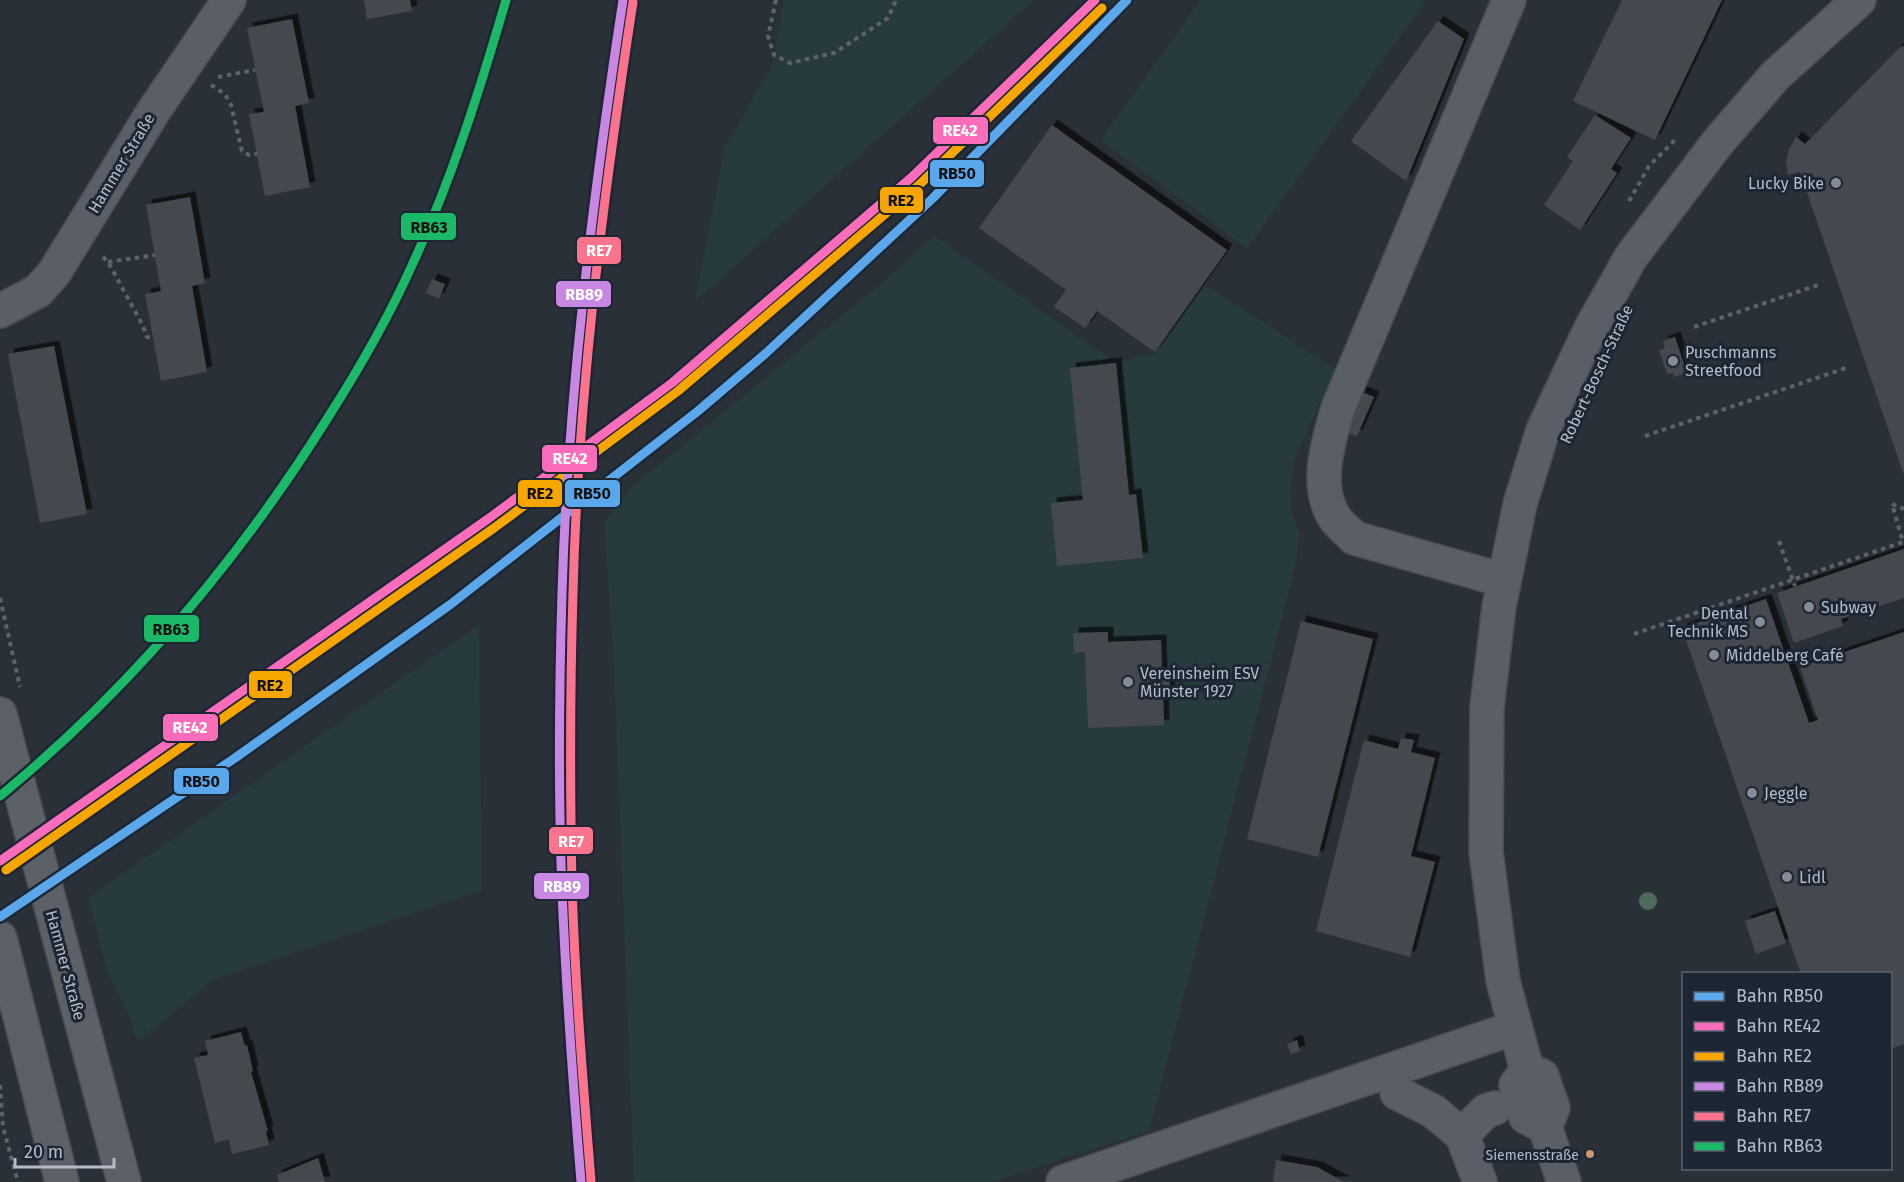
<svg xmlns="http://www.w3.org/2000/svg" width="1904" height="1182" viewBox="0 0 1904 1182" font-family="'Fira Sans',sans-serif">
<style>
.green{fill:#273a3e}
.building{fill:#444950;filter:url(#shadow)}
.lines{fill:none;stroke-linecap:round;stroke-linejoin:round}
.minor-casing{stroke:#484c53;stroke-width:36}
.major-casing{stroke:#484c55;stroke-width:36}
.path{stroke:#5d636a;stroke-width:4;stroke-dasharray:4.5 4.5;stroke-linecap:butt}
.minor{stroke:#5a5e66;stroke-width:33}
.major{stroke:#5c6168;stroke-width:33}
.rail-1-casing{stroke:#1d2633;stroke-width:14}
.rail-2-casing{stroke:#1d2633;stroke-width:14}
.rail-3-casing{stroke:#1d2633;stroke-width:14}
.rail-4-casing{stroke:#1d2633;stroke-width:14}
.rail-5-casing{stroke:#1d2633;stroke-width:14}
.rail-6-casing{stroke:#1d2633;stroke-width:14}
.rail-1{stroke:#5aa8eb;stroke-width:9}
.rail-2{stroke:#fb6dba;stroke-width:9}
.rail-3{stroke:#f7a600;stroke-width:9}
.rail-4{stroke:#c787e3;stroke-width:9}
.rail-5{stroke:#fc738d;stroke-width:9}
.rail-6{stroke:#1ab867;stroke-width:9}
.tree{fill:#4e6a5a}
.poi-dot{fill:#848b96;stroke:#1d2633;stroke-width:2}
.bus-dot{fill:#cd976f;stroke:#1d2633;stroke-width:2}
.labels{text-anchor:middle;stroke-width:6;stroke-linejoin:round;paint-order:stroke}
.bus-label{font-size:14px;fill:#b4bcc9;stroke:#1d2633;text-anchor:end}
.street-label{font-size:16px;fill:#b4bcc9;stroke:#1d2633}
.poi-label{font-size:16px;fill:#b4bcc9;stroke:#1d2633;text-anchor:start}
.line-badge{stroke:#1d2633;stroke-width:2}
.badge-label{font-size:16px;text-anchor:middle;font-weight:bold;fill:#fff}
.pale-badge-label{font-size:16px;text-anchor:middle;font-weight:bold;fill:#111}
</style>
<defs>
<filter id="shadow"><feDropShadow dx="5.5" dy="-5.5" stdDeviation="0" flood-color="#0009"/></filter>
</defs>
<rect width="100%" height="100%" fill="#2a3038"/>
<g class="green">
<path d="M784,0H1034L695,301L724,150L772,65Z"/>
<path d="M1201,0H1426L1247,248L1101,140Z"/>
<path d="M934,236L1116,363L1156,352L1205,285L1335,369L1294,460L1290,503L1299,534L1296,564L1149,1131L992,1182H634L614,668L604,523L632,487L891,276Z"/>
<path d="M479,625L482,890L214,979L137,1042L129,1015L108,973L88,898Z"/>
</g>
<g class="building">
<path d="M364,0H410L412,11L367,19Z"/>
<path d="M1622,0H1722L1655,140L1573,101Z"/>
<path d="M292,19L309,103L295,106L310,187L265,196L249,114L264,112L247,28Z"/>
<path d="M1438,21L1464,39L1406,181L1351,141Z"/>
<path d="M1904,46V475L1800,172L1788,175L1786,162L1789,149L1796,137L1805,144L1899,48Z"/>
<path d="M1595,115L1631,138L1611,169L1617,173L1580,230L1544,205L1573,161L1567,157Z"/>
<path d="M1052,125L1227,250L1155,352L1097,311L1085,328L1054,307L1066,290L979,228Z"/>
<path d="M190,197L205,283L192,286L207,372L161,381L145,294L161,291L146,205Z"/>
<path d="M432,279L445,284L439,299L426,293Z"/>
<path d="M1675,337L1687,373L1674,377L1673,373L1667,374L1659,350L1665,348L1663,341Z"/>
<path d="M54,346L87,514L40,523L8,354Z"/>
<path d="M1116,363L1129,495L1136,494L1143,558L1057,566L1051,503L1083,500L1070,368Z"/>
<path d="M1360,391L1374,397L1357,436L1343,431Z"/>
<path d="M1904,549V598L1841,619L1843,626L1794,643L1777,593Z"/>
<path d="M1766,599L1809,723L1818,720L1800,667L1904,632V1044L1890,1049V974H1801L1682,628Z"/>
<path d="M1301,621L1373,639L1318,857L1247,839Z"/>
<path d="M1108,632V642L1161,640L1162,674H1169L1170,691H1163L1164,725L1088,728L1085,652L1074,653L1073,633Z"/>
<path d="M1401,738L1414,740L1411,752L1435,758L1411,856L1435,862L1410,957L1316,931L1364,740L1398,749Z"/>
<path d="M1775,911L1786,943L1756,954L1745,921Z"/>
<path d="M241,1032L245,1046L247,1045L253,1071L251,1072L268,1131H266L269,1145L232,1154L229,1139L215,1143L194,1058L208,1055L205,1041Z"/>
<path d="M1297,1040L1300,1051L1291,1054L1287,1044Z"/>
<path d="M318,1158L325,1182H279L277,1175Z"/>
<path d="M1276,1160L1317,1167L1344,1182H1273Z"/>
</g>
<g class="lines">
<defs>
<g id="minor">
<path d="M0,311L38,291L54,273L153,112L229,0"/>
<path d="M1503,580L1354,538C1349,532 1342,527 1337,521C1313,490 1328,442 1338,408L1509,0"/>
<path d="M1527,1070L1516,1085L1526,1117L1545,1127"/>
<path d="M1397,1093L1433,1111L1462,1135L1480,1182"/>
<path d="M1462,1135L1486,1111L1495,1108"/>
<path d="M1063,1182L1514,1028"/>
<path d="M1564,1182L1545,1127L1553,1108L1542,1076L1527,1070L1503,981L1486,852L1487,707L1499,607L1520,504L1543,430L1591,328L1631,257L1718,142L1775,76L1859,0"/>
</g>
<g id="major">
<path d="M0,714L124,1182"/>
<path d="M0,938L62,1182"/>
</g>
</defs>
<use href="#minor" class="minor-casing"/>
<use href="#major" class="major-casing"/>
<g class="path">
<path d="M776,0L768,36L774,55L790,63L834,53L888,18L896,0"/>
<path d="M218,77L255,70"/>
<path d="M211,85L225,94L231,105L242,151L249,155L257,154"/>
<path d="M1629,201L1649,166L1675,140"/>
<path d="M103,257L108,262L141,322L147,337L153,338"/>
<path d="M108,262L155,255"/>
<path d="M1694,327L1818,285"/>
<path d="M1645,436L1846,368"/>
<path d="M1892,504L1904,509"/>
<path d="M1779,541L1795,586"/>
<path d="M0,598L20,687"/>
<path d="M1634,634L1903,542L1892,504"/>
<path d="M0,1085L3,1127L18,1182"/>
</g>
<use href="#minor" class="minor"/>
<use href="#major" class="major"/>
<defs>
<path id="rail-1" d="M0,917L235,758L451,604L698,411L765,354L932,199L1127,0"/>
<path id="rail-2" d="M0,861L488,519L672,383L912,177L1095,0"/>
<path id="rail-3" d="M6,870L494,528L678,391L919,185L1102,8"/>
<path id="rail-4" d="M581,1182C573,1085 566,988 562,891C558,791 559,692 562,593C568,394 593,196 623,0"/>
<path id="rail-5" d="M591,1181C583,1082 575,983 572,884C570,787 570,690 573,593C578,394 603,198 633,2"/>
<path id="rail-6" d="M0,796C129,690 238,561 327,419C359,369 389,317 413,263C452,179 480,89 506,0"/>
</defs>
<use href="#rail-1" class="rail-1-casing"/>
<use href="#rail-2" class="rail-2-casing"/>
<use href="#rail-3" class="rail-3-casing"/>
<use href="#rail-4" class="rail-4-casing"/>
<use href="#rail-5" class="rail-5-casing"/>
<use href="#rail-6" class="rail-6-casing"/>
<use href="#rail-1" class="rail-1"/>
<use href="#rail-2" class="rail-2"/>
<use href="#rail-3" class="rail-3"/>
<use href="#rail-4" class="rail-4"/>
<use href="#rail-5" class="rail-5"/>
<use href="#rail-6" class="rail-6"/>
</g>
<circle class="tree" cx="1648" cy="901" r="9"/>
<g class="poi-dot">
<circle cx="1836" cy="183" r="6"/>
<circle cx="1673" cy="361" r="6"/>
<circle cx="1809" cy="607" r="6"/>
<circle cx="1760" cy="622" r="6"/>
<circle cx="1714" cy="655" r="6"/>
<circle cx="1128" cy="682" r="6"/>
<circle cx="1752" cy="793" r="6"/>
<circle cx="1787" cy="877" r="6"/>
</g>
<circle class="bus-dot" cx="1590" cy="1154" r="5"/>
<g class="labels">
<g class="bus-label">
<text x="1579" y="1160">Siemensstraße</text>
</g>
<g class="street-label">
<text transform="translate(121 163) rotate(-59)" y="6">Hammer Straße</text>
<text transform="translate(1596 374) rotate(-65)" y="6">Robert-Bosch-Straße</text>
<text transform="translate(66 965) rotate(75)" y="6">Hammer Straße</text>
</g>
<g class="poi-label">
<text x="1824" y="189" text-anchor="end">Lucky Bike</text>
<text x="1685" y="358">Puschmanns<tspan x="1685" dy="18">Streetfood</tspan></text>
<text x="1821" y="613">Subway</text>
<text x="1748" y="619" text-anchor="end">Dental<tspan x="1748" dy="18">Technik MS</tspan></text>
<text x="1726" y="661">Middelberg Café</text>
<text x="1140" y="679">Vereinsheim ESV<tspan x="1140" dy="18">Münster 1927</tspan></text>
<text x="1764" y="799">Jeggle</text>
<text x="1799" y="883">Lidl</text>
</g>
</g>
<g class="line-badge">
<rect x="932" y="116" width="57" height="29" rx="6" fill="#fb6dba"/>
<rect x="929" y="159" width="56" height="29" rx="6" fill="#5aa8eb"/>
<rect x="879" y="186" width="45" height="28" rx="6" fill="#f7a600"/>
<rect x="400" y="212" width="57" height="29" rx="6" fill="#1ab867"/>
<rect x="576" y="236" width="46" height="29" rx="6" fill="#fc738d"/>
<rect x="555" y="280" width="57" height="28" rx="6" fill="#c787e3"/>
<rect x="541" y="444" width="57" height="29" rx="6" fill="#fb6dba"/>
<rect x="564" y="479" width="57" height="29" rx="6" fill="#5aa8eb"/>
<rect x="517" y="479" width="46" height="29" rx="6" fill="#f7a600"/>
<rect x="143" y="614" width="57" height="29" rx="6" fill="#1ab867"/>
<rect x="248" y="670" width="45" height="29" rx="6" fill="#f7a600"/>
<rect x="162" y="713" width="57" height="29" rx="6" fill="#fb6dba"/>
<rect x="173" y="767" width="57" height="28" rx="6" fill="#5aa8eb"/>
<rect x="548" y="826" width="46" height="29" rx="6" fill="#fc738d"/>
<rect x="533" y="872" width="57" height="28" rx="6" fill="#c787e3"/>
</g>
<g class="badge-label">
<text x="960" y="136">RE42</text>
<text x="599" y="256">RE7</text>
<text x="584" y="300">RB89</text>
<text x="570" y="464">RE42</text>
<text x="190" y="733">RE42</text>
<text x="571" y="847">RE7</text>
<text x="562" y="892">RB89</text>
</g>
<g class="pale-badge-label">
<text x="957" y="179">RB50</text>
<text x="901" y="206">RE2</text>
<text x="429" y="233">RB63</text>
<text x="592" y="499">RB50</text>
<text x="540" y="499">RE2</text>
<text x="171" y="635">RB63</text>
<text x="270" y="691">RE2</text>
<text x="201" y="787">RB50</text>
</g>
<rect x="1682" y="972" width="210" height="198" fill="#1d2633" stroke="#59626f" stroke-width="1.5"/>
<rect x="1694" y="992" width="30" height="9" fill="#5aa8eb" stroke="#59626f" stroke-width="1.5"/>
<text x="1736" y="1002" font-size="18" fill="#b4bcc9">Bahn RB50</text>
<rect x="1694" y="1022" width="30" height="9" fill="#fb6dba" stroke="#59626f" stroke-width="1.5"/>
<text x="1736" y="1032" font-size="18" fill="#b4bcc9">Bahn RE42</text>
<rect x="1694" y="1052" width="30" height="9" fill="#f7a600" stroke="#59626f" stroke-width="1.5"/>
<text x="1736" y="1062" font-size="18" fill="#b4bcc9">Bahn RE2</text>
<rect x="1694" y="1082" width="30" height="9" fill="#c787e3" stroke="#59626f" stroke-width="1.5"/>
<text x="1736" y="1092" font-size="18" fill="#b4bcc9">Bahn RB89</text>
<rect x="1694" y="1112" width="30" height="9" fill="#fc738d" stroke="#59626f" stroke-width="1.5"/>
<text x="1736" y="1122" font-size="18" fill="#b4bcc9">Bahn RE7</text>
<rect x="1694" y="1142" width="30" height="9" fill="#1ab867" stroke="#59626f" stroke-width="1.5"/>
<text x="1736" y="1152" font-size="18" fill="#b4bcc9">Bahn RB63</text>
<path d="M15 1158v9h99v-9" fill="none" stroke="#b4bcc9" stroke-width="3"/>
<text x="24" y="1158" font-size="18" fill="#b4bcc9" stroke="#1d2633" stroke-width="4.5" paint-order="stroke">20 m</text>
</svg>
